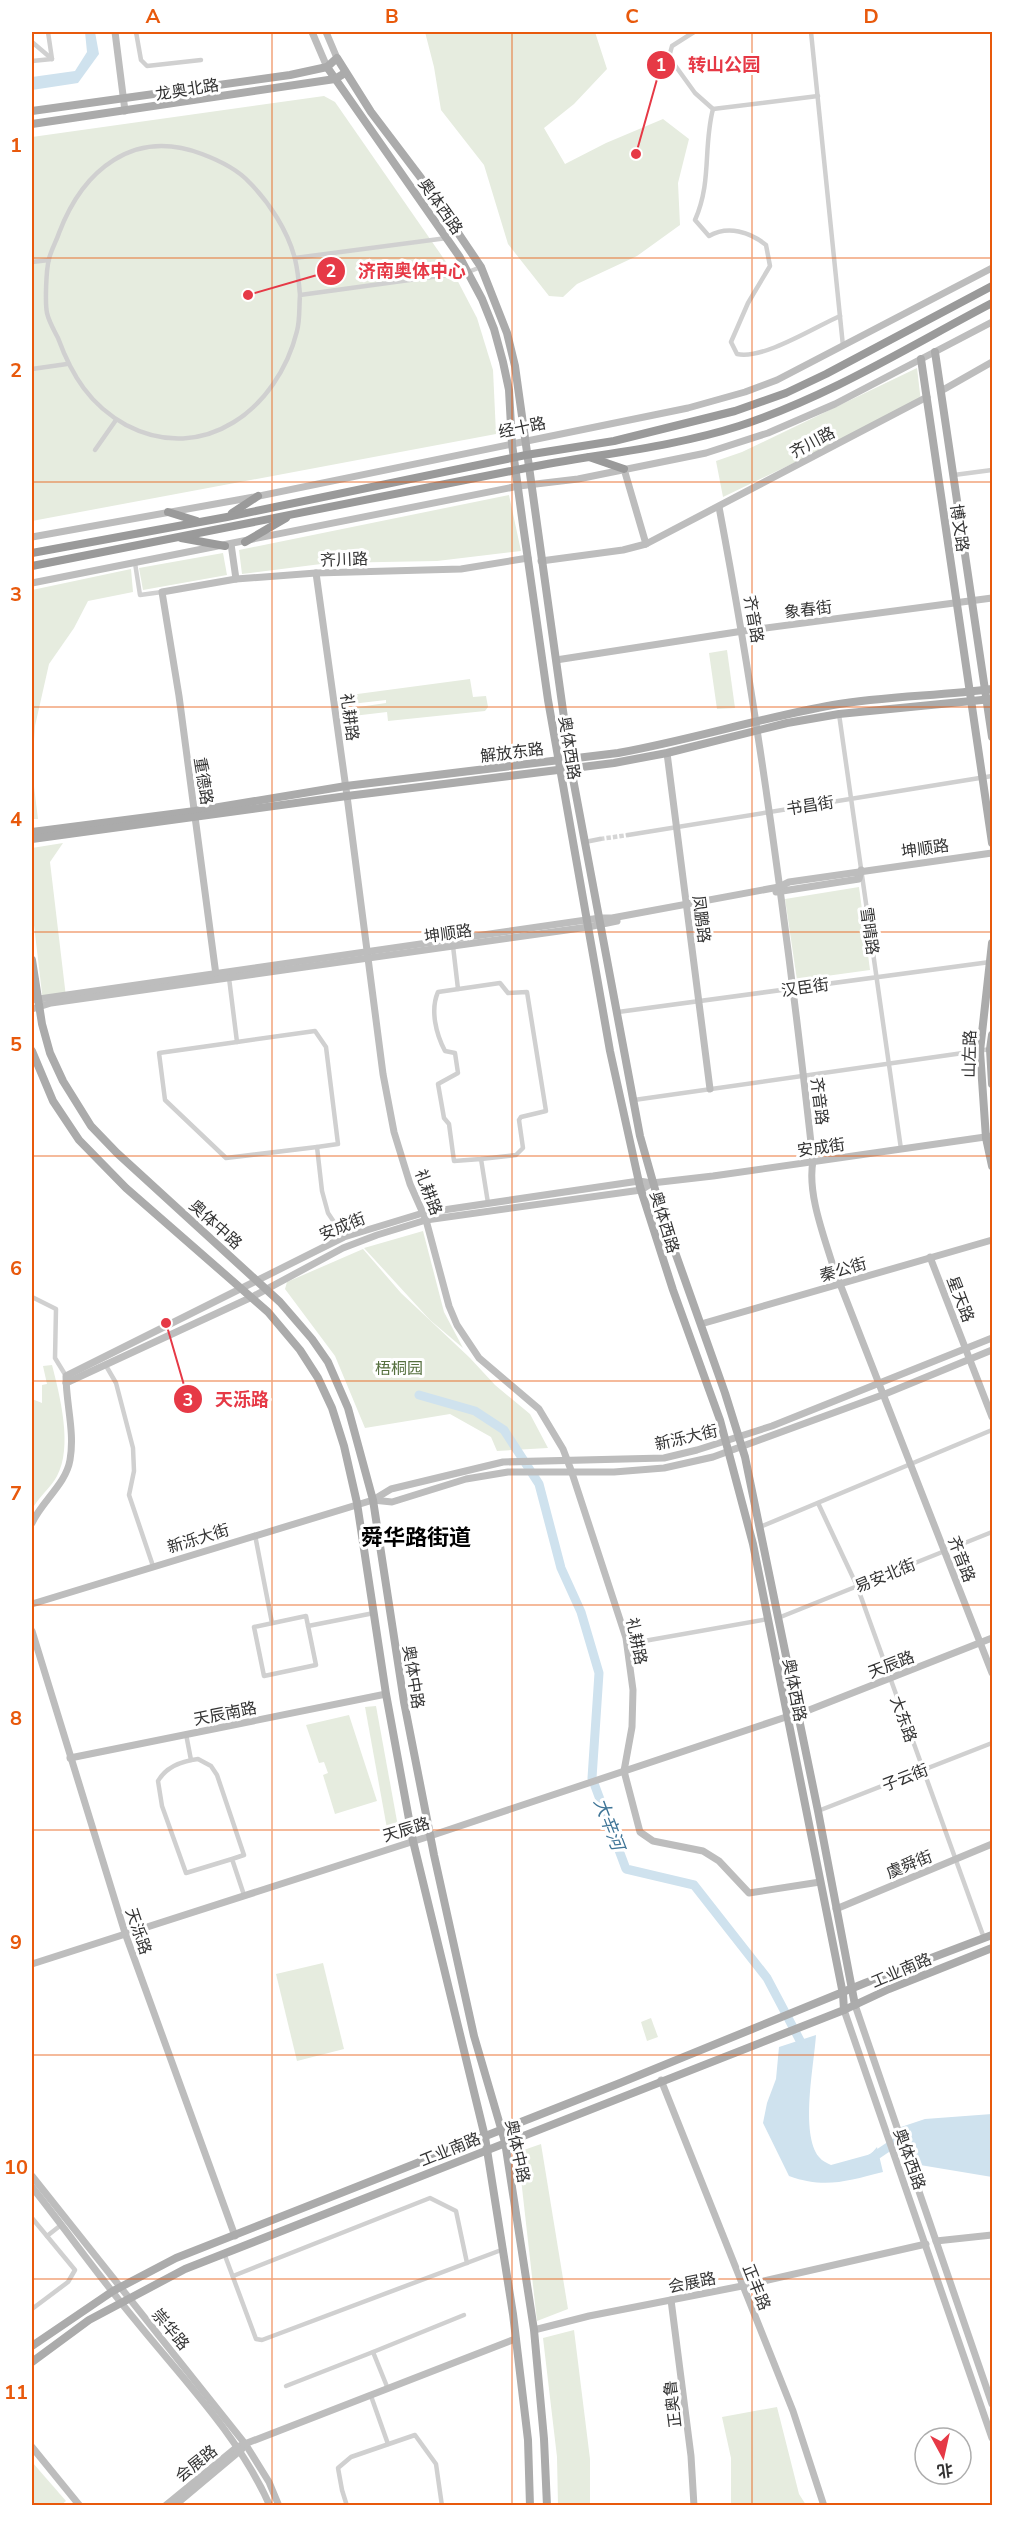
<svg xmlns="http://www.w3.org/2000/svg" width="1024" height="2537" viewBox="0 0 1024 2537" font-family="'Nunito Sans','Noto Sans SC',sans-serif">
<style>
.green{fill:#e6ecdf}
.water{fill:#cfe2ee}
.lines{fill:none;stroke-linecap:round;stroke-linejoin:round}
.river{stroke:#cfe2ee;stroke-width:9}
.street-tunnel{stroke:#d6d6d6;stroke-width:4.5;stroke-dasharray:4.5 2;stroke-linecap:butt}
.street{stroke:#d0d0d0;stroke-width:4.5}
.secondary{stroke:#bdbdbd;stroke-width:7}
.primary{stroke:#ababab;stroke-width:8}
.highway{stroke:#9a9a9a;stroke-width:8}
.grid{fill:none;stroke:#e8590c;stroke-width:1.5;stroke-opacity:0.55}
.labels{text-anchor:middle;stroke-width:6;stroke-linejoin:round;paint-order:stroke}
.street-label{font-size:16px;fill:#333;stroke:#fff}
.park-label{font-size:16px;fill:#56703f;stroke:#fff}
.water-label{font-size:18px;font-style:italic;fill:#3f7597;stroke:#fff}
.district-label{font-size:22px;font-weight:bold;fill:#000;stroke:#fff}
.leader{fill:none;stroke:#e63946;stroke-width:2}
.callout-dot{fill:#e63946;stroke:#fff;stroke-width:2}
.mark-label{font-size:18px;text-anchor:middle;font-weight:bold;fill:#fff}
.callout-label{font-size:18px;text-anchor:middle;font-weight:bold;fill:#e63946;stroke:#fff;stroke-width:6;stroke-linejoin:round;paint-order:stroke}
.neatline{fill:none;stroke:#e8590c;stroke-width:2}
.grid-label{font-size:20px;text-anchor:middle;font-weight:bold;fill:#e8590c}
</style>
<rect width="100%" height="100%" fill="#fff"/>
<g class="green">
<path d="M425,32H595L607,69L574,104L544,128L565,164L606,143L663,119L689,139L678,183L680,225L637,256L577,284L563,297L549,296L508,244L484,165L441,110L434,67Z"/>
<path d="M324,96L335,102L453,272L477,318L493,370L496,434L32,521V137Z"/>
<path d="M917,368L921,402L723,497L716,461L742,452Z"/>
<path d="M509,495L521,551L437,561L329,563L242,574L239,550Z"/>
<path d="M223,553L227,575L143,590L139,568Z"/>
<path d="M131,569L133,592L88,601L74,628L49,664L35,726L32,770L38,819H32V590Z"/>
<path d="M727,650L735,708L717,709L709,653Z"/>
<path d="M470,679L473,697L486,696L488,707L485,711L388,721L387,712L353,716L352,708L386,703V700L351,704L350,695Z"/>
<path d="M63,843L50,862L66,997L43,1002L32,908V848Z"/>
<path d="M859,887L870,970L797,980L785,899Z"/>
<path d="M423,1231L444,1312L463,1348L430,1320L364,1248Z"/>
<path d="M363,1249L401,1293L470,1358L495,1385L530,1414L548,1448L497,1451L491,1437L450,1414L365,1428L335,1356L285,1289L287,1282Z"/>
<path d="M52,1365C60,1396 73,1447 57,1476C50,1489 38,1497 32,1510V1399L42,1403V1385L47,1384L43,1366Z"/>
<path d="M376,1706L399,1832L388,1834L365,1707Z"/>
<path d="M349,1715L377,1801L335,1814L323,1775L328,1773L324,1762L319,1763L306,1725Z"/>
<path d="M323,1963L344,2049L297,2061L276,1974Z"/>
<path d="M651,2018L658,2037L647,2041L641,2022Z"/>
<path d="M541,2144L568,2309L537,2321L518,2152Z"/>
<path d="M574,2330L590,2459V2505H558L557,2457L543,2338Z"/>
<path d="M777,2407L799,2494L806,2505H731V2458L722,2417Z"/>
<path d="M32,2462L66,2501L61,2505H32Z"/>
</g>
<g class="water">
<path d="M85,32H95L99,54L78,83L32,90V77L75,71L87,52Z"/>
<path d="M816,2035C814,2066 800,2133 819,2157C822,2161 827,2163 831,2165L871,2154L877,2147L883,2172C847,2181 825,2189 789,2176L763,2123L767,2103L776,2079L779,2047Z"/>
<path d="M992,2114V2177L914,2164L901,2127L925,2119Z"/>
</g>
<g class="lines">
<g class="river">
<path d="M419,1395L475,1411L504,1430L539,1484L561,1568L581,1612L599,1673L592,1778L626,1869L694,1885L767,1978L805,2050"/>
<path d="M869,2160L915,2129"/>
</g>
<path class="street-tunnel" d="M600,839L628,835"/>
<g class="street">
<path d="M136,32L141,60L147,66L201,60"/>
<path d="M694,32L672,46L669,57L695,93L713,109C703,147 712,182 695,220L709,236C728,225 750,232 766,245L770,266L748,303L731,342L737,354C763,360 815,327 840,316"/>
<path d="M811,32L843,346"/>
<path d="M32,42L52,59"/>
<path d="M32,61L52,59L48,32"/>
<path d="M713,109L818,96"/>
<path d="M295,258L447,238L456,230"/>
<path d="M32,262L49,260"/>
<path d="M300,295C299,283 298,271 295,259C288,231 269,202 249,182C237,169 218,160 202,154C133,128 83,170 59,233C56,242 51,250 49,259C46,270 45,303 47,313C49,322 54,330 58,338C72,376 90,405 126,425C204,466 278,408 297,331C300,320 299,307 300,295L468,272L481,267"/>
<path d="M32,369L67,364"/>
<path d="M95,450L116,420"/>
<path d="M954,475L992,470"/>
<path d="M135,563L140,595L162,592"/>
<path d="M839,714L901,1149"/>
<path d="M628,835L992,776"/>
<path d="M585,842L600,839"/>
<path d="M453,946L458,989"/>
<path d="M229,978L237,1042L315,1031L326,1047L338,1144L317,1147L322,1191L328,1213L344,1237"/>
<path d="M618,1012L990,962"/>
<path d="M237,1042L159,1053L165,1100L226,1158L317,1147"/>
<path d="M634,1100L991,1049"/>
<path d="M481,1159L516,1155L523,1148L519,1120L521,1117L546,1111L527,992L508,993L500,983L438,992C430,1010 436,1034 445,1051L455,1053L458,1073L438,1084L444,1118L449,1124L454,1161L481,1159L488,1203"/>
<path d="M32,1297L56,1309L55,1358L66,1376"/>
<path d="M105,1364L116,1383L133,1448L134,1471L129,1495L153,1566"/>
<path d="M818,1503L857,1586L984,1938"/>
<path d="M760,1527L992,1430"/>
<path d="M255,1535L272,1623"/>
<path d="M306,1616L316,1665L264,1676L254,1627Z"/>
<path d="M778,1618L992,1532"/>
<path d="M308,1626L374,1613"/>
<path d="M627,1644L768,1619"/>
<path d="M186,1734L191,1760"/>
<path d="M818,1811L992,1743"/>
<path d="M232,1859L186,1873L162,1806L158,1781C166,1767 182,1761 198,1759L211,1766L217,1775L244,1855L232,1859L244,1895"/>
<path d="M32,2218L75,2270L68,2282L32,2309"/>
<path d="M47,2236L61,2225"/>
<path d="M224,2253L256,2339L262,2340L504,2249"/>
<path d="M233,2276L430,2198L456,2211L467,2263"/>
<path d="M286,2386L373,2352"/>
<path d="M388,2389L373,2352L464,2315"/>
<path d="M371,2396L388,2444"/>
<path d="M347,2506L342,2490L338,2468L351,2457L415,2435L436,2464L442,2506"/>
</g>
<g class="secondary">
<path d="M115,32L125,111"/>
<path d="M312,32L327,67"/>
<path d="M326,32L337,58"/>
<path d="M941,391L992,362"/>
<path d="M624,469L646,544"/>
<path d="M719,507C760,723 789,942 813,1161C807,1193 824,1236 833,1266L992,1673"/>
<path d="M32,537L254,497L688,408L745,392L777,380L992,268"/>
<path d="M231,544L236,579"/>
<path d="M541,561L623,550L646,544L927,397"/>
<path d="M316,573L347,796L383,1074L394,1132L410,1184L426,1220L449,1306L457,1325L479,1358L539,1409L563,1449L571,1470L626,1638L633,1690L632,1727L624,1771L640,1832L653,1841L703,1851L719,1861L749,1893L820,1882"/>
<path d="M32,583L519,486L578,479L706,453L768,433L835,404L992,322"/>
<path d="M556,660L743,631L992,598"/>
<path d="M667,753L710,1089"/>
<path d="M776,892L859,879L861,870"/>
<path d="M216,975L179,696L162,592L236,579L316,573L461,569L528,558"/>
<path d="M32,1000L600,918H612L779,887L789,882L992,853"/>
<path d="M32,1009L51,1003L588,927L617,921"/>
<path d="M930,1257L992,1417"/>
<path d="M701,1324L992,1240"/>
<path d="M66,1383L252,1297L343,1248L377,1235L426,1220L641,1190L652,1183"/>
<path d="M373,1500L392,1502L466,1479L508,1472H614L664,1468L713,1457L885,1394L992,1350"/>
<path d="M32,1523C42,1501 66,1484 70,1460C75,1432 66,1404 66,1376L344,1237L423,1213L639,1181L652,1183L713,1176L992,1136"/>
<path d="M32,1604L373,1500L391,1489L503,1462L664,1458L697,1450L772,1426L992,1338"/>
<path d="M32,1631L125,1933L235,2236"/>
<path d="M799,1714L992,1638"/>
<path d="M70,1758L386,1694"/>
<path d="M836,1909L992,1844"/>
<path d="M32,1964L430,1836L786,1717"/>
<path d="M855,2005L992,2404"/>
<path d="M844,2010L992,2438"/>
<path d="M661,2080L793,2411L824,2506"/>
<path d="M32,2176L246,2445L269,2482L279,2506"/>
<path d="M32,2187C67,2231 100,2278 136,2321C183,2379 239,2436 270,2506"/>
<path d="M936,2241L992,2235"/>
<path d="M671,2300L691,2456L694,2506"/>
<path d="M534,2330L589,2316L742,2286L926,2244"/>
<path d="M32,2447L80,2506"/>
<path d="M165,2506L237,2447L515,2339"/>
<path d="M174,2506L242,2449"/>
</g>
<g class="primary">
<path d="M327,67L459,256L482,299L494,329L503,362L509,390L512,444L523,525L548,700L610,1051L640,1187L673,1290L720,1420L753,1544L843,1994L844,2010"/>
<path d="M32,111L290,75L327,67L337,58L371,112L421,178L481,267L507,333L515,366L571,768L640,1136L664,1221L725,1393L745,1457L818,1811L855,2005"/>
<path d="M32,124L335,79L345,73"/>
<path d="M935,352L992,737"/>
<path d="M921,359L992,843"/>
<path d="M32,832L195,811L346,786L618,753C690,740 760,718 833,705C885,696 940,696 992,689"/>
<path d="M32,839L347,796L614,763L667,753L787,723L839,714L992,699"/>
<path d="M992,943L980,1051L986,1138L992,1166"/>
<path d="M32,960L42,1024L50,1053L63,1081L91,1126L117,1153L280,1302L312,1339L328,1362L348,1408L373,1500L404,1702L434,1855L474,2036L505,2142L534,2330L544,2439L547,2506"/>
<path d="M992,1035L990,1049L992,1084"/>
<path d="M32,1051L53,1101L79,1140L126,1188L268,1312L300,1350L318,1378L332,1408L344,1446L357,1503L386,1694L413,1841L485,2137L513,2314L528,2440L530,2506"/>
<path d="M32,2346L113,2291L176,2258L620,2083L865,1983L992,1935"/>
<path d="M32,2362L89,2320L185,2269L844,2010L889,1989L992,1948"/>
</g>
<g class="highway">
<path d="M589,457L624,469"/>
<path d="M168,512L197,521"/>
<path d="M232,513L258,496"/>
<path d="M181,538L225,546"/>
<path d="M245,542L286,518"/>
<path d="M32,553L227,517L526,455L614,441L735,411L786,393L826,374L992,286"/>
<path d="M32,566C196,533 361,501 526,468C597,454 670,448 739,426C828,397 910,346 992,303"/>
</g>
</g>
<path class="grid" d="M272,32V2506M512,32V2506M752,32V2506M32,258H992M32,482H992M32,707H992M32,932H992M32,1156H992M32,1381H992M32,1605H992M32,1830H992M32,2055H992M32,2279H992"/>
<g class="labels">
<g class="street-label">
<text transform="translate(187 89) rotate(-9)" y="6">龙奥北路</text>
<text transform="translate(441 206) rotate(55)" y="6">奥体西路</text>
<text transform="translate(522 427) rotate(-12)" y="6">经十路</text>
<text transform="translate(812 442) rotate(-28)" y="6">齐川路</text>
<text transform="translate(960 528) rotate(82)" y="6">博文路</text>
<text transform="translate(344 559) rotate(-2)" y="6">齐川路</text>
<text transform="translate(808 609) rotate(-7)" y="6">象春街</text>
<text transform="translate(754 619) rotate(80)" y="6">齐音路</text>
<text transform="translate(350 717) rotate(82)" y="6">礼耕路</text>
<text transform="translate(570 748) rotate(81)" y="6">奥体西路</text>
<text transform="translate(512 752) rotate(-7)" y="6">解放东路</text>
<text transform="translate(204 781) rotate(81)" y="6">重德路</text>
<text transform="translate(810 805) rotate(-9)" y="6">书昌街</text>
<text transform="translate(925 848) rotate(-8)" y="6">坤顺路</text>
<text transform="translate(702 919) rotate(83)" y="6">凤鹏路</text>
<text transform="translate(870 931) rotate(82)" y="6">雪晴路</text>
<text transform="translate(448 933) rotate(-8)" y="6">坤顺路</text>
<text transform="translate(805 987) rotate(-8)" y="6">汉臣街</text>
<text transform="translate(969 1054) rotate(-89)" y="6">山左路</text>
<text transform="translate(820 1101) rotate(83)" y="6">齐音路</text>
<text transform="translate(821 1147) rotate(-8)" y="6">安成街</text>
<text transform="translate(429 1192) rotate(69)" y="6">礼耕路</text>
<text transform="translate(665 1222) rotate(73)" y="6">奥体西路</text>
<text transform="translate(216 1224) rotate(42)" y="6">奥体中路</text>
<text transform="translate(342 1226) rotate(-22)" y="6">安成街</text>
<text transform="translate(843 1269) rotate(-16)" y="6">秦公街</text>
<text transform="translate(961 1299) rotate(69)" y="6">星天路</text>
<text transform="translate(686 1437) rotate(-13)" y="6">新泺大街</text>
<text transform="translate(198 1538) rotate(-17)" y="6">新泺大街</text>
<text transform="translate(962 1559) rotate(69)" y="6">齐音路</text>
<text transform="translate(885 1575) rotate(-22)" y="6">易安北街</text>
<text transform="translate(637 1641) rotate(78)" y="6">礼耕路</text>
<text transform="translate(891 1664) rotate(-21)" y="6">天辰路</text>
<text transform="translate(414 1677) rotate(81)" y="6">奥体中路</text>
<text transform="translate(795 1690) rotate(79)" y="6">奥体西路</text>
<text transform="translate(225 1713) rotate(-11)" y="6">天辰南路</text>
<text transform="translate(904 1719) rotate(70)" y="6">大东路</text>
<text transform="translate(905 1777) rotate(-21)" y="6">子云街</text>
<text transform="translate(406 1829) rotate(-17)" y="6">天辰路</text>
<text transform="translate(909 1864) rotate(-22)" y="6">虞舜街</text>
<text transform="translate(139 1931) rotate(71)" y="6">天泺路</text>
<text transform="translate(901 1970) rotate(-23)" y="6">工业南路</text>
<text transform="translate(450 2149) rotate(-22)" y="6">工业南路</text>
<text transform="translate(518 2151) rotate(78)" y="6">奥体中路</text>
<text transform="translate(910 2159) rotate(70)" y="6">奥体西路</text>
<text transform="translate(692 2282) rotate(-11)" y="6">会展路</text>
<text transform="translate(757 2287) rotate(68)" y="6">正丰路</text>
<text transform="translate(171 2329) rotate(50)" y="6">崇华路</text>
<text transform="translate(672 2404) rotate(-97)" y="6">正奥鲁</text>
<text transform="translate(196 2463) rotate(-39)" y="6">会展路</text>
</g>
<g class="park-label">
<text x="399" y="1374">梧桐园</text>
</g>
<g class="water-label">
<text transform="translate(609 1824) rotate(69)" y="6">大辛河</text>
</g>
<g class="district-label">
<text x="416" y="1545">舜华路街道</text>
</g>
</g>
<path class="leader" d="M636 154L661 65M248 295L331 271M166 1323L188 1399"/>
<g class="callout-dot">
<circle cx="636" cy="154" r="6"/>
<circle cx="248" cy="295" r="6"/>
<circle cx="166" cy="1323" r="6"/>
<circle cx="661" cy="65" r="15"/>
<circle cx="331" cy="271" r="15"/>
<circle cx="188" cy="1399" r="15"/>
</g>
<g class="mark-label">
<text x="661" y="71">1</text>
<text x="331" y="277">2</text>
<text x="188" y="1406">3</text>
</g>
<g class="callout-label">
<text x="724" y="71">转山公园</text>
<text x="412" y="277">济南奥体中心</text>
<text x="242" y="1406">天泺路</text>
</g>
<rect width="1024" height="2537" fill="none" stroke="#ffffff" stroke-width="66"/>
<g transform="translate(943 2456) rotate(172)"><circle r="28" fill="#ffffff" stroke="#adadad" stroke-width="1.5"/>
<path d="M0-4.5L10 22L0 15L-10 22Z" fill="#e63946"/>
<text y="-9" font-size="16" font-weight="bold" text-anchor="middle" fill="#333333">北</text>
</g>
<rect x="33" y="33" width="958" height="2471" class="neatline"/>
<g class="grid-label">
<text x="153" y="23">A</text>
<text x="392" y="23">B</text>
<text x="632" y="23">C</text>
<text x="871" y="23">D</text>
<text x="16" y="152">1</text>
<text x="16" y="377">2</text>
<text x="16" y="601">3</text>
<text x="16" y="826">4</text>
<text x="16" y="1051">5</text>
<text x="16" y="1275">6</text>
<text x="16" y="1500">7</text>
<text x="16" y="1725">8</text>
<text x="16" y="1949">9</text>
<text x="16" y="2174">10</text>
<text x="16" y="2399">11</text>
</g>
</svg>
